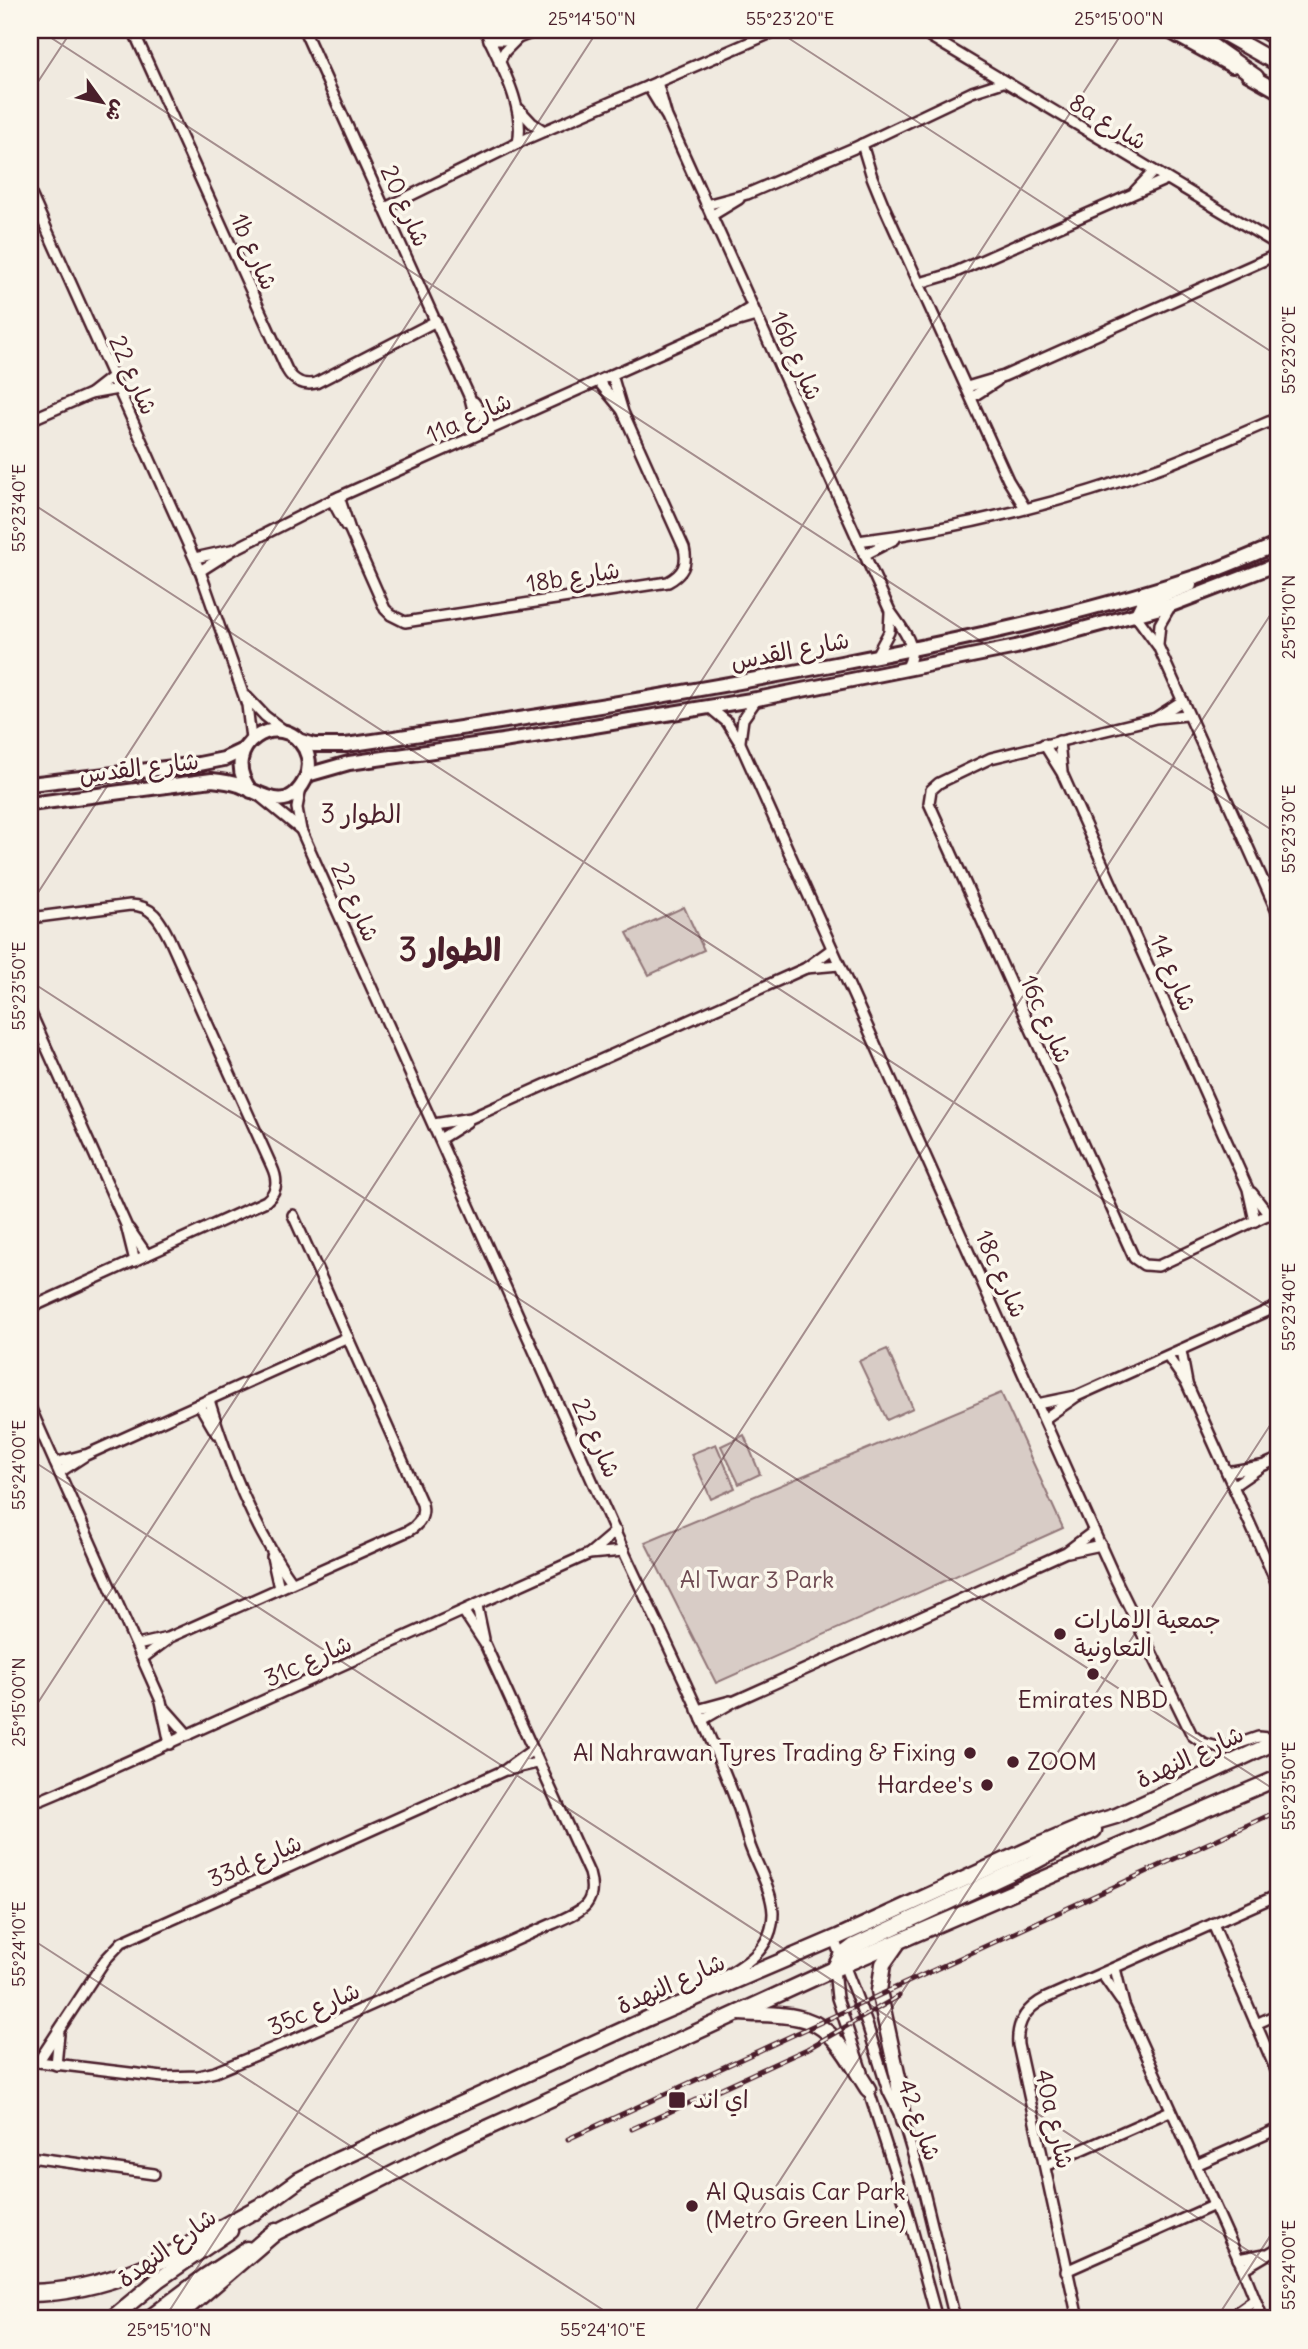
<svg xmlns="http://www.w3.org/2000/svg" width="1308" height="2349" viewBox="0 0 1308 2349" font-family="Delius,'Playpen Sans Arabic',sans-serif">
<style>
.park{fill:#d8ccc6;stroke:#917678;stroke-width:2}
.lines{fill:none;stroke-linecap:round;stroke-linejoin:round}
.street-casing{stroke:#4a1f2b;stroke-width:14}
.secondary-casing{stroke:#4a1f2b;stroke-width:18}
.primary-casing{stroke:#4a1f2b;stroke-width:19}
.highway-casing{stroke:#4a1f2b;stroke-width:21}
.street{stroke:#fbf7ec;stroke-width:9}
.secondary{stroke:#fbf7ec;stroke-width:12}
.primary{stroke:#fbf7ec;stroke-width:14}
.highway{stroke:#fbf7ec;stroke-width:16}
.rail-casing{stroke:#4a1f2b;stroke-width:5}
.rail{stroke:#fbf7ec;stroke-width:2.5;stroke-dasharray:8;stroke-linecap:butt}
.ticks{fill:none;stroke:#4a1f2b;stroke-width:2;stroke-opacity:0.45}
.poi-dot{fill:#4a1f2b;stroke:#fbf7ec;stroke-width:2.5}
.labels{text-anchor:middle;stroke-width:7;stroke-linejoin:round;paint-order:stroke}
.street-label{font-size:24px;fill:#4a1f2b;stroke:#fbf7ec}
.park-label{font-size:24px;fill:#6e4a52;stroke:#fbf7ec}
.poi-label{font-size:24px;fill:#4a1f2b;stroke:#fbf7ec;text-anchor:start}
.neighbourhood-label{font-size:26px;fill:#4a1f2b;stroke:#fbf7ec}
.district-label{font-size:32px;font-weight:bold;fill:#4a1f2b;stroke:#fbf7ec}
.neatline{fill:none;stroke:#4a1f2b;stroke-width:2.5}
.ticks-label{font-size:18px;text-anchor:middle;fill:#4a1f2b}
</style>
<rect width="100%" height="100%" fill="#f0eae0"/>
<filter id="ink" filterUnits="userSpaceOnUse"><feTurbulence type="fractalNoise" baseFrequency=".0143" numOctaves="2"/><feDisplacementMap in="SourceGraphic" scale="14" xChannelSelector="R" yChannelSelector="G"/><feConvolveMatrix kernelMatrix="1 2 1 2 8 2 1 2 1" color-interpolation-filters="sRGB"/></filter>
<g filter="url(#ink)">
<g class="park">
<path d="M684,907L704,950L649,975L627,933Z"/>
<path d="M887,1349L913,1408L887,1420L859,1361Z"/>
<path d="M1001,1393L1063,1528L716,1683L645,1542Z"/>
<path d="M744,1435L760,1474L739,1484L721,1446Z"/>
<path d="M716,1444L735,1488L711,1499L691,1454Z"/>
</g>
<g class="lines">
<defs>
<g id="street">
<path d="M133,30L287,370C293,381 304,386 316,383L436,321"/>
<path d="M304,30L470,398L479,434"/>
<path d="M485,30C499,62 526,107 518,143"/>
<path d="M919,30L1278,245"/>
<path d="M489,40H513L539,30"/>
<path d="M499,62L505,51L517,39"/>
<path d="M657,82L666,114"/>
<path d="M648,86L667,117L890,611C903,630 921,648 905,670"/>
<path d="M519,109L532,123L544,131"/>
<path d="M862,144L872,177L883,204L1008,480L1025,508"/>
<path d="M1135,191L1154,171"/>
<path d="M30,192L200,571L247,705L251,739"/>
<path d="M706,205L747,194L854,148L972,92L1003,82"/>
<path d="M385,208L528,138L778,30"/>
<path d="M711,216L739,199"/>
<path d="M920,283L951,274L1167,179"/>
<path d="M728,324L756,316"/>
<path d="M598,381L622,410"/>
<path d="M967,387L1004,376L1278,254"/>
<path d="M90,394L113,376"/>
<path d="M972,397L997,381"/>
<path d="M474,402L492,428"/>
<path d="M30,420L90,394L118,389"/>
<path d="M339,497L350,530L385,609L391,615L405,622L668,582C683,574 688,564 684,548L623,412L612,375"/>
<path d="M332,500L346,526"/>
<path d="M858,541C959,529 1069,501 1164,466C1203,451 1240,434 1278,418"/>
<path d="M864,555L895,539"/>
<path d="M195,558L231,550"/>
<path d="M200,571L233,550L332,500L723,325L752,307"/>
<path d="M1136,616L1158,646L1278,914"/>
<path d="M1158,644L1160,624L1171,605"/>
<path d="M876,656L889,632L890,613"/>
<path d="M247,697L265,716L286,732"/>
<path d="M709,707L727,722L740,743L1115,1578L1192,1735L1203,1743L1218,1747L1232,1746L1258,1737L1278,1739"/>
<path d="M1187,715L1156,718L991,758L939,783L931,790L929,803L1134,1258L1144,1265L1158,1266L1278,1210"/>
<path d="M1157,717L1182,701"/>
<path d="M740,741L743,719L757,699"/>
<path d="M1059,741L1062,772"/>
<path d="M1044,744L1062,773L1248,1189L1255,1221"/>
<path d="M301,787L297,808L301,830C410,1071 516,1313 625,1554C664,1638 706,1722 739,1809C743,1821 746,1834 750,1846C758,1868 772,1890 773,1913C773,1956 733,1971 702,1989"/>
<path d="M262,798L300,829"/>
<path d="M30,918L130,905C152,905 160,920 169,938L272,1167C278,1180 278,1191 266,1201L30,1308"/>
<path d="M806,968L839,965"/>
<path d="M30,1011L126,1225L135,1261"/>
<path d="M434,1124L471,1118L806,968L832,949"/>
<path d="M440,1139L467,1122"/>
<path d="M1252,1193L1269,1215"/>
<path d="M129,1229L147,1255"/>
<path d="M1181,1351L1187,1383"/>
<path d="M1168,1357L1187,1384L1278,1586"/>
<path d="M209,1400C228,1462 253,1528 292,1582"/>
<path d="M199,1404L216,1433"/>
<path d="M1037,1404L1076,1396"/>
<path d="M30,1407L161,1701L170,1744"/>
<path d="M1044,1419L1077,1396L1278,1306"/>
<path d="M55,1463L84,1455"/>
<path d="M60,1472L86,1455L348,1337"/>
<path d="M1227,1472L1261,1466"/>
<path d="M1233,1486L1262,1466L1278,1459"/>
<path d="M1068,1552L1101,1545"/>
<path d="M589,1554L624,1551"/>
<path d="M272,1557L279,1588"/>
<path d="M477,1606L484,1639"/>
<path d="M137,1645L168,1638L408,1531C419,1525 425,1516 422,1504L293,1215"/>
<path d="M143,1658L167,1640"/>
<path d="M165,1709L188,1735"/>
<path d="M697,1710L730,1701"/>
<path d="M702,1720L735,1701L1066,1552L1094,1531"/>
<path d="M507,1770L537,1763"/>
<path d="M30,1801L41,1800L60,1792L589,1554L616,1531"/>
<path d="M1213,1924L1278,2075"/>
<path d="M834,1939L867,2024L888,2091L903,2121L924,2192L955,2319"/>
<path d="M1115,1968L1124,2005L1243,2269L1263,2319"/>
<path d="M834,1969L837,1998L862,2072"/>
<path d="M1102,1974L1121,2001"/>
<path d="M1256,2024L1278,2014"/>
<path d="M30,2061L163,2077L198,2076L215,2072L295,2039L552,1924C578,1912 599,1907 589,1873L485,1644L464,1612"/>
<path d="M38,2062L105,1960L122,1942L505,1770L531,1751"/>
<path d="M56,2065L59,2034"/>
<path d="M867,2085L906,2207L937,2319"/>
<path d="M30,2157L154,2174"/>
<path d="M1196,2165L1278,2129"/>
<path d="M1045,2166L1170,2111"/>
<path d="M1238,2259L1265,2254"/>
<path d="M1243,2269L1278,2248"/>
<path d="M1066,2271L1212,2206"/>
<path d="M1078,2319L1018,2045C1016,2022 1026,2008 1046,1998L1278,1895"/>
<path d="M1227,2319L1254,2300"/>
<path d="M1229,2319L1259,2311"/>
</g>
<g id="secondary">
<path d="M1167,30L1232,66"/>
<path d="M1248,74L1278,91"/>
<path d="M1136,616L1142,604L1190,585"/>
<path d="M298,740L314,745H346C512,721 677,695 841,663C960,640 1080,615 1195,577C1223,568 1251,555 1278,544"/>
<path d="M307,775L349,763L503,741L757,699L1016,647L1171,605L1278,564"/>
<path d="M30,784L199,764L224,759L243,750"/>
<path d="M30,804L212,780C222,781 230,782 239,785C263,794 287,815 305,780C310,770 310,759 305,749C282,706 215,746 251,791"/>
</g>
<g id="primary">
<path d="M1189,30L1256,77"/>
<path d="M1218,30L1278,64"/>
<path d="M1263,30L1278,39"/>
<path d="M897,1944L883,1964L879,1991L898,2078L903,2121"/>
<path d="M834,1969L841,1956L854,1946L1034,1862L1094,1830"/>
<path d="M740,2013C761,2015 786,2013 806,2020C836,2029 852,2065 868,2089"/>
<path d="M255,2212L299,2180L337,2160L651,2017L838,1937L1032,1848L1089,1824L1116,1816L1278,1741"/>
<path d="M267,2237L450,2145L834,1969L1278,1778"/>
<path d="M111,2319L158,2280L230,2231"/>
<path d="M148,2319L204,2277L247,2249"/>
</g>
<g id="highway">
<path d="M30,2293C119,2292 186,2247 262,2206"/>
<path d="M173,2319L276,2231"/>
</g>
</defs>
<use href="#street" class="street-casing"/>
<use href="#secondary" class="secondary-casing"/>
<use href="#primary" class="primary-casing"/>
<use href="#highway" class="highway-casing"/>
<use href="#street" class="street"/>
<use href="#secondary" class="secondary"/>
<use href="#primary" class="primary"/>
<use href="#highway" class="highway"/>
<defs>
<g id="rail">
<path d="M632,2129L807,2049L899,1996"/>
<path d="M568,2139L1278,1811"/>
</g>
</defs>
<use href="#rail" class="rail-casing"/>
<use href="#rail" class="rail"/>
</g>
</g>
<path class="ticks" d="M39,30L1278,834M776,30L1278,356M30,94L72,30M30,502L1278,1313M30,905L598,30M30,981L1278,1792M30,1459L1278,2270M30,1715L1124,30M30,1938L617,2319M164,2319L1278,603M690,2319L1278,1413M1216,2319L1278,2224"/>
<g class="poi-dot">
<circle cx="1060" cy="1634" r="7"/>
<circle cx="1093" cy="1674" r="7"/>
<circle cx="970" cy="1753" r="7"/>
<circle cx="1013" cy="1762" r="7"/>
<circle cx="987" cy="1785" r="7"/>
<rect x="668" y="2091" width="18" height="18" rx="3.5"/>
<circle cx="692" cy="2206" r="7"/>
</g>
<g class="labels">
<g class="street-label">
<text transform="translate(1108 122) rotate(31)" y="8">8a شارع</text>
<text transform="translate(405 206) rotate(66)" y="8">شارع 20</text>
<text transform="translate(254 252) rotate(66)" y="8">1b شارع</text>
<text transform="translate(796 356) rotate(66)" y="8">16b شارع</text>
<text transform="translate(133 375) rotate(66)" y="8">شارع 22</text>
<text transform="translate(469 418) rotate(-24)" y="8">11a شارع</text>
<text transform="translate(573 577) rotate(-9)" y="8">18b شارع</text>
<text transform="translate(790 651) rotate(-11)" y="8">شارع القدس</text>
<text transform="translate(139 768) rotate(-7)" y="8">شارع القدس</text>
<text transform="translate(355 902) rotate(66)" y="8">شارع 22</text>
<text transform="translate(1173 973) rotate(66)" y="8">شارع 14</text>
<text transform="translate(1046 1019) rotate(66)" y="8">16c شارع</text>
<text transform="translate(1001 1274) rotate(66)" y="8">18c شارع</text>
<text transform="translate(596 1438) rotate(66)" y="8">شارع 22</text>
<text transform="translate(308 1661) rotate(-24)" y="8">31c شارع</text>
<text transform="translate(1190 1757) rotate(-25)" y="8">شارع النهدة</text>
<text transform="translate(255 1861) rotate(-23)" y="8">33d شارع</text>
<text transform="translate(671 1984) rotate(-24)" y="8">شارع النهدة</text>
<text transform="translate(314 2009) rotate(-24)" y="8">35c شارع</text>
<text transform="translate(1054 2119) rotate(77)" y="8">40a شارع</text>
<text transform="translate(919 2120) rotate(70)" y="8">شارع 42</text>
<text transform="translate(167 2248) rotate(-36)" y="8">شارع النهدة</text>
</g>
<g class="park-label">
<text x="757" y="1588">Al Twar 3 Park</text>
</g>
<g class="poi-label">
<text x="1074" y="1628">جمعية الامارات<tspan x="1074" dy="28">التعاونية</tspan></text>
<text x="1093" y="1708" text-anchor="middle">Emirates NBD</text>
<text x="956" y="1761" text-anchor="end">Al Nahrawan Tyres Trading &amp; Fixing</text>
<text x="1027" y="1770">ZOOM</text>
<text x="973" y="1793" text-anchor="end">Hardee's</text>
<text x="693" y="2108">اي اند</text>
<text x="706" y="2200">Al Qusais Car Park<tspan x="706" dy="28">(Metro Green Line)</tspan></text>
</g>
<g class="neighbourhood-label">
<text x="361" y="823">الطوار 3</text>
</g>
<g class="district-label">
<text x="450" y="961">الطوار 3</text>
</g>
</g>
<rect width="1308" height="2349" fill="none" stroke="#fbf7ec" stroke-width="77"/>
<g transform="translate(102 102) rotate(123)" stroke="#fbf7ec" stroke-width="5" paint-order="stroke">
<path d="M0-5L12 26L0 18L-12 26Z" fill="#4a1f2b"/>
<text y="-10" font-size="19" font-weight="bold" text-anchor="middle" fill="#4a1f2b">ش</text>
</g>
<rect x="38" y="38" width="1232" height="2272" class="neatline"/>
<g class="ticks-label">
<text x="592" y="25">25°14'50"N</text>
<text x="790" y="25">55°23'20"E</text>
<text x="1119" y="25">25°15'00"N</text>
<text transform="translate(1289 350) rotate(-90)" y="6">55°23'20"E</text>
<text transform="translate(19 508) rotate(-90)" y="6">55°23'40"E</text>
<text transform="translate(1289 617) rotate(-90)" y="6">25°15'10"N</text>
<text transform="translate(1289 829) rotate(-90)" y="6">55°23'30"E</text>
<text transform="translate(19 986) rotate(-90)" y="6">55°23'50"E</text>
<text transform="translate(1289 1307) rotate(-90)" y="6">55°23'40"E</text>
<text transform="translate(19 1465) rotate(-90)" y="6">55°24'00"E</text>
<text transform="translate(19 1702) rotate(-90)" y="6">25°15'00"N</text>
<text transform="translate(1289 1786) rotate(-90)" y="6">55°23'50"E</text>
<text transform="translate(19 1944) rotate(-90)" y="6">55°24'10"E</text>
<text transform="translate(1289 2265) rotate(-90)" y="6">55°24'00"E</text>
<text x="169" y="2336">25°15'10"N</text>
<text x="603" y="2336">55°24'10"E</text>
</g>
</svg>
